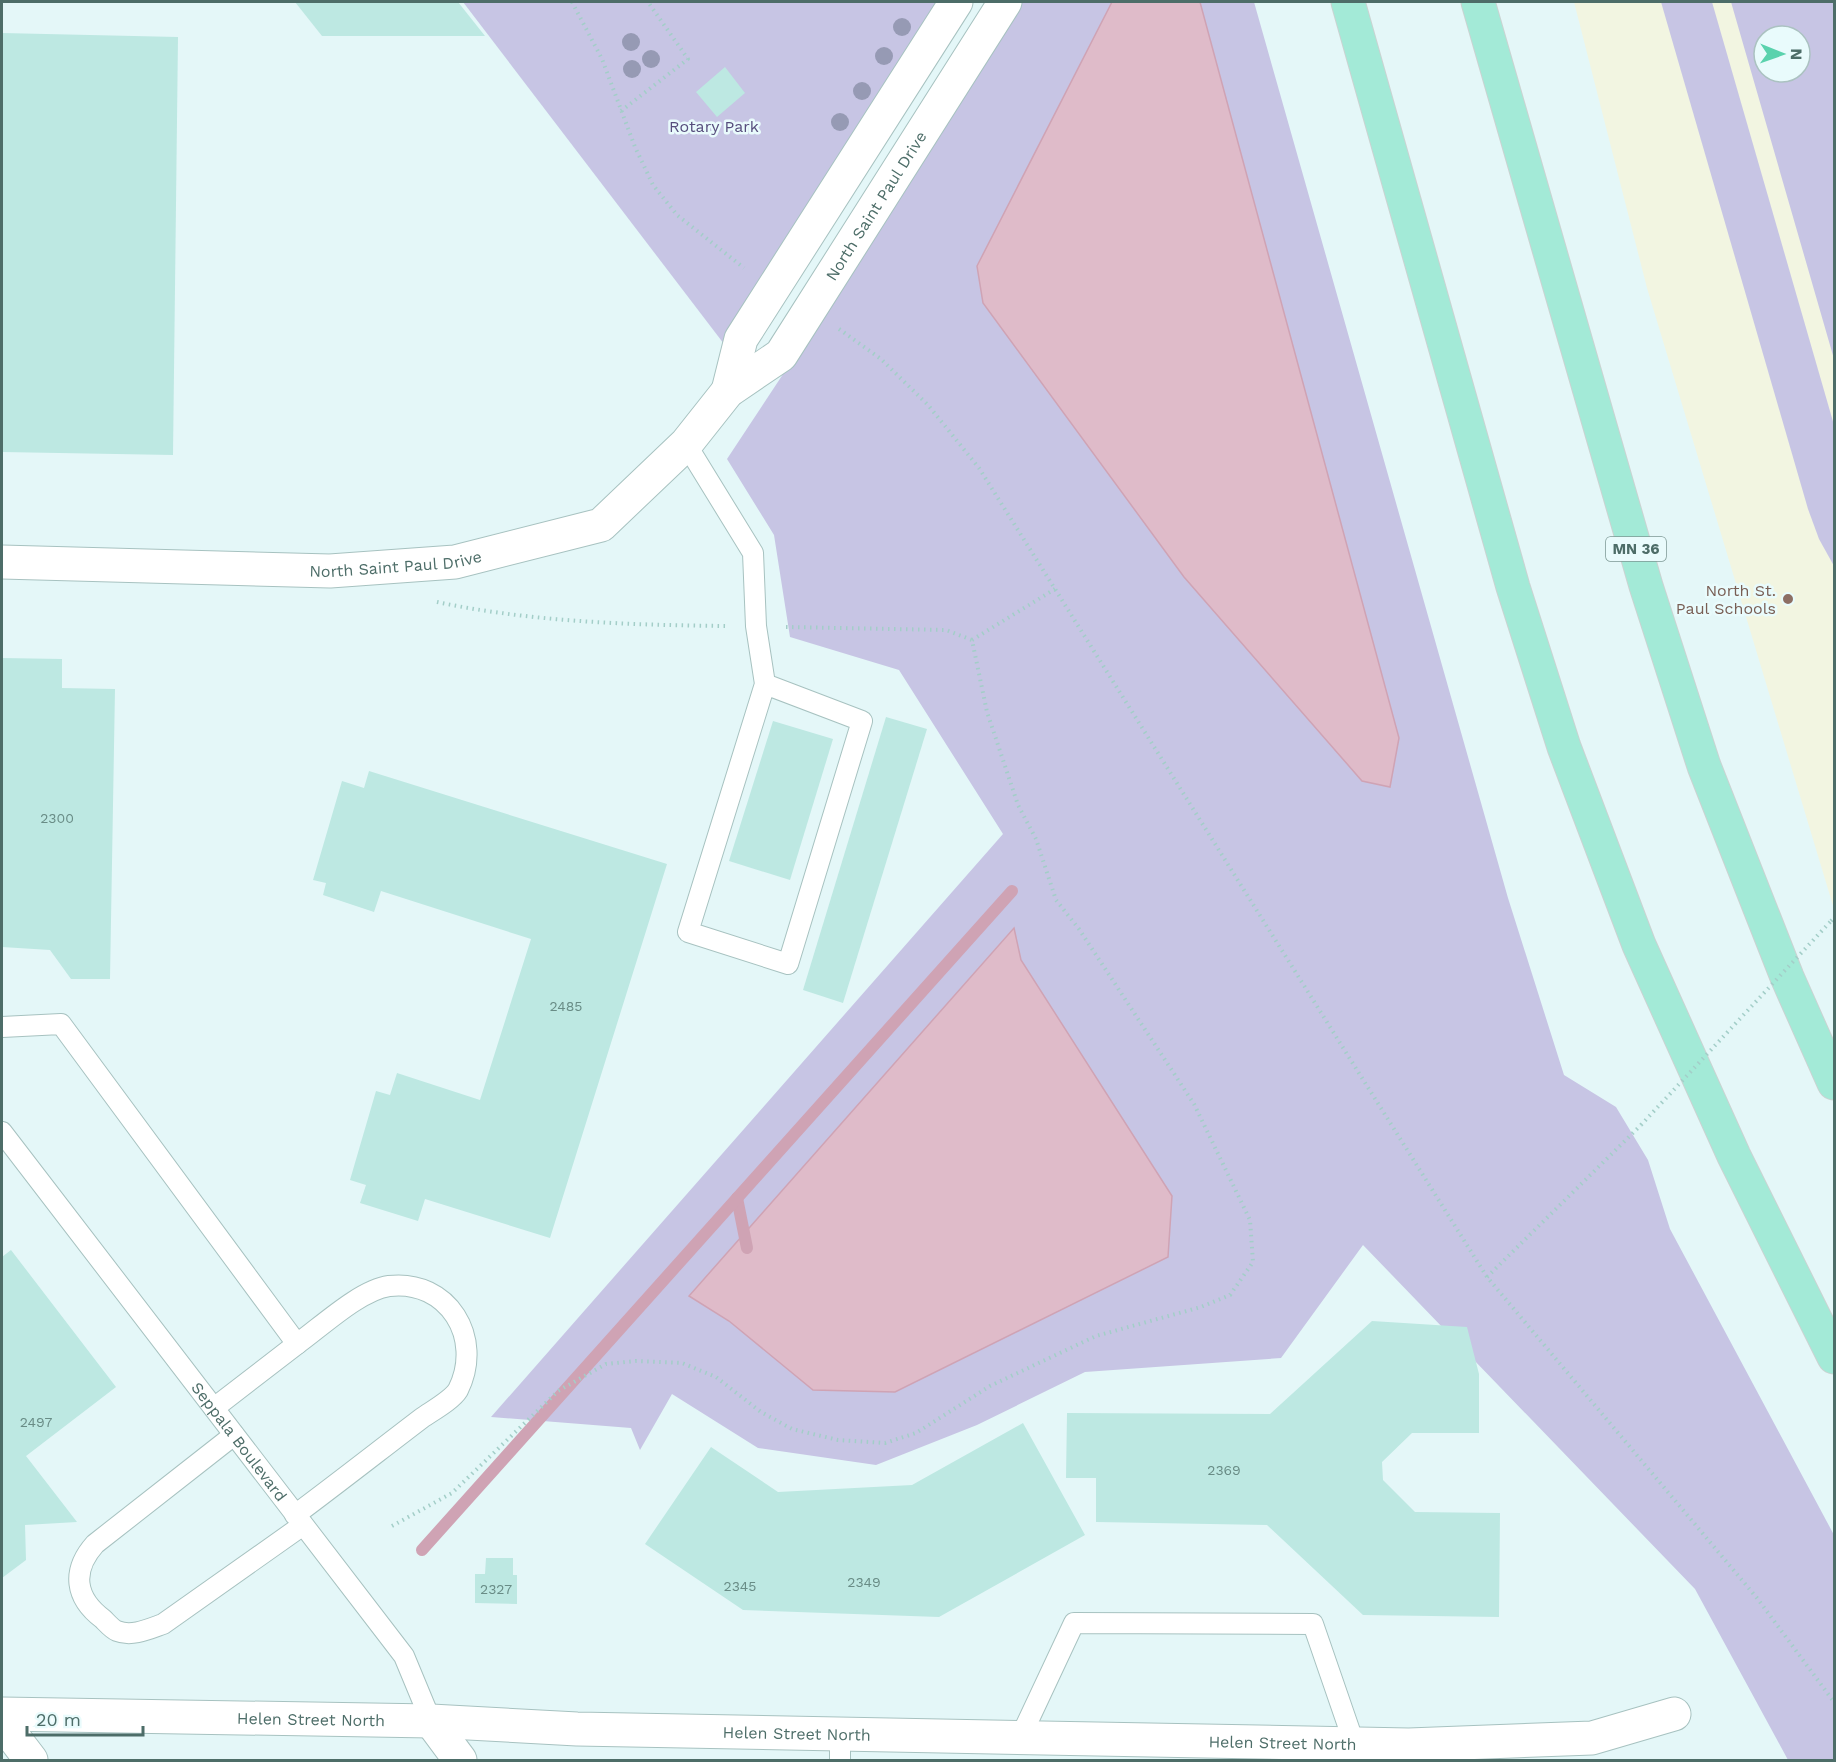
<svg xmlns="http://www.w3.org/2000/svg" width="1836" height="1762" viewBox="0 0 1836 1762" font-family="'Work Sans',sans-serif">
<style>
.education{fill:#f2f5e1;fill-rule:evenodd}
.green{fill:#c7c5e4;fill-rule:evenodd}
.water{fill:#dfbbc9;stroke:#cfa3b4;stroke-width:1.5}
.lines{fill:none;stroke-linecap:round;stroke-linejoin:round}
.stream{stroke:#cfa3b4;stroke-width:12}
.building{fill:#bde8e2}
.service-casing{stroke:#a7c2c0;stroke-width:22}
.minor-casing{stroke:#a7c2c0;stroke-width:35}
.tertiary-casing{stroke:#a7c2c0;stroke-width:35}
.motorway-casing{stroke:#cad3d2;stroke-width:35}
.path{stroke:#a3cec8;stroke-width:4;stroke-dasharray:1.5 4.5;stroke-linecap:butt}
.service{stroke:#fff;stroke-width:20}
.minor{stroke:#fff;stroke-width:33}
.tertiary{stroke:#fff;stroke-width:33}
.motorway{stroke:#a3ead7;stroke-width:33}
.path-bridge{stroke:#a3cec8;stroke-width:4;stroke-dasharray:1.5 4.5;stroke-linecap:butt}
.tree{fill:#969ab4}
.education-dot{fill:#8d6e63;stroke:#e9fbfc;stroke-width:2}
.labels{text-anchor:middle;stroke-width:5;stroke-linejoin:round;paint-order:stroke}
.number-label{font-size:14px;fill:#698c86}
.shield{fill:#e9fbfc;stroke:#7c9894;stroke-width:1.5}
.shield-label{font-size:15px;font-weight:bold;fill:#4d6d68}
.park-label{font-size:16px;fill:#564d7c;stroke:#e9fbfc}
.street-label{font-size:16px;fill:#4d6d68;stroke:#e9fbfc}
.education-label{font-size:16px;fill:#785e54;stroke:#e9fbfc;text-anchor:end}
</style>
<rect width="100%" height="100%" fill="#e4f7f8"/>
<path class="education" d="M1574,2H1834V909L1647,288ZM1764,36H1800V72H1764Z"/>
<g class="green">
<path d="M463,2H938L724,344Z"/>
<path d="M1022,2H1254L1508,898L1564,1075L1616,1107L1648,1160L1670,1229L1834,1535V1760H1788L1695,1589L1363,1245L1281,1358L1085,1372L977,1425L876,1465L758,1448L672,1394L640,1450L631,1428L491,1417L1003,834L899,670L790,637L774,535L727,459L902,194Z"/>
<path d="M1661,2H1712L1834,425V566L1819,539L1808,509Z"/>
<path d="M1731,2H1834V359ZM1764,36H1800V72H1764Z"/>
</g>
<g class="water">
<path d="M1112,2H1200L1399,738L1390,787L1362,781L1184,577L983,303L977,266Z"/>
<path d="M1014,928L1021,960L1172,1196L1168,1257L895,1392L813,1390L729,1321L689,1296Z"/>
</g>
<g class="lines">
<g class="stream">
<path d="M737,1198L747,1248"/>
<path d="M422,1550L1012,891"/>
</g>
</g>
<g class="building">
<path d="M295,2H458L485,36H322Z"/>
<path d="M2,33L178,37L173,455L2,452Z"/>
<path d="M725,67L745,93L717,117L696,92Z"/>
<path d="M2,658L62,659V688L115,689L110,979H71L50,950L2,947Z"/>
<path d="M886,717L927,729L843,1003L803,990Z"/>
<path d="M773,721L833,739L790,880L729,861Z"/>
<path d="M369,771L667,864L550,1238L425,1199L418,1221L360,1203L366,1185L350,1180L376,1091L390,1095L397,1073L480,1100L531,939L381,891L374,912L323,895L326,883L313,880L342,781L364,788Z"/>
<path d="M11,1250L116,1387L26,1456L77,1522L25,1525L26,1560L2,1578V1257Z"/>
<path d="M1372,1321L1467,1327L1479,1374V1433H1412L1382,1462L1383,1480L1415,1512L1500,1513L1499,1617L1363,1615L1267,1525L1096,1522V1478H1066L1067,1413L1270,1414Z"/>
<path d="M1023,1423L1085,1535L939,1617L743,1610L645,1544L711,1447L778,1492L912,1485Z"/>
<path d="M486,1558H513V1575H517V1604L475,1603V1574H485Z"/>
</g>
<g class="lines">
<defs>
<g id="service">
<path d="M686,444L753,553L756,626L765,684L688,932L788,964L862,721L765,684"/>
<path d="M2,1027L61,1024L297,1344C321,1327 360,1290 389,1286C448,1279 484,1338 458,1390C452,1400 432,1411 422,1418C380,1450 338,1483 295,1515"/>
<path id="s1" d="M2,1132L404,1656L431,1721"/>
<path d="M214,1408L297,1344"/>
<path d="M234,1435L95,1544C71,1571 75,1598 103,1619C107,1623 112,1629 117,1631C132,1637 149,1629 163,1624L303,1525"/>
<path d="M1021,1736L1074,1623L1313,1624L1354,1743"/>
<path d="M840,1760V1733"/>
</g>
<g id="minor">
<path id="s2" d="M2,1714L431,1721L577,1729L1409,1745L1592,1738L1674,1714"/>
<path d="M431,1721L460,1760"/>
</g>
<g id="tertiary">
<path d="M728,391L741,339L956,2"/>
<path id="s3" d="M2,562L330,571L455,562L601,525L686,444L728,391L781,355L1005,2"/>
<path d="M2,1722L31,1760"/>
</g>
<g id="motorway">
<path d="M1348,2L1513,587L1564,747L1639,945L1734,1156L1834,1357"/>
<path d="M1478,2L1646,586L1704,766L1787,977L1834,1083"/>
</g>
</defs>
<use href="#service" class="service-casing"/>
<use href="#minor" class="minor-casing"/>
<use href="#tertiary" class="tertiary-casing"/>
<use href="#motorway" class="motorway-casing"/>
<g class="path">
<path d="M572,2L602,59L635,147L653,185L677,215L744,268"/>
<path d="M621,111L688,59L648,2"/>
<path d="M839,329L881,359L928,405L979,468L1487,1277L1757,1598L1834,1702"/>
<path d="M437,602C532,622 631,625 728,626"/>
<path d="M786,627L946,630L972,640"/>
<path d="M1831,921L1834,918"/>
<path d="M1487,1277L1641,1125"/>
<path d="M392,1526L452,1493L558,1391L606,1364L636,1361L682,1363L716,1377L761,1412L792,1429L838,1440L885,1443L916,1433L990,1386L1096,1336L1201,1307L1230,1295L1253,1262L1250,1220L1194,1104L1079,929L1056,900L1036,839L1018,805L987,712L972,640L1055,589"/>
</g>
<use href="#service" class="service"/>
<use href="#minor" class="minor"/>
<use href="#tertiary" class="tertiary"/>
<use href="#motorway" class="motorway"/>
<path class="path-bridge" d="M1641,1125L1831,921"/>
</g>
<g class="tree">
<circle cx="902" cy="27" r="9"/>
<circle cx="631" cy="42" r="9"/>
<circle cx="884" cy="56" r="9"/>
<circle cx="651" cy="59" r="9"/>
<circle cx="632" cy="69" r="9"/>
<circle cx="862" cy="91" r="9"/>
<circle cx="840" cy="122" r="9"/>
</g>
<circle class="education-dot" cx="1788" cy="599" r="6"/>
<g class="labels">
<g class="number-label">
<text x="57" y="823">2300</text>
<text x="566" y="1011">2485</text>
<text x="36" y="1427">2497</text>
<text x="1224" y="1475">2369</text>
<text x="864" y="1587">2349</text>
<text x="740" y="1591">2345</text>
<text x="496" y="1594">2327</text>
</g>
<rect class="shield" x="1606" y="537" width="60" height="24" rx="4.5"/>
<g class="shield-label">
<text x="1636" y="554">MN 36</text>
</g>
<g class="park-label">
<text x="714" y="132">Rotary Park</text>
</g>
<g class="street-label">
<text dy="6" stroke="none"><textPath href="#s3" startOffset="1030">North Saint Paul Drive</textPath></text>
<text dy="6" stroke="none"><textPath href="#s3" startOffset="394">North Saint Paul Drive</textPath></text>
<text dy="6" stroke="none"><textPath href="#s1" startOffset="390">Seppala Boulevard</textPath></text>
<text dy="6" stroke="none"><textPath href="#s2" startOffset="309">Helen Street North</textPath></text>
<text dy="6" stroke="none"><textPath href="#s2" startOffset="795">Helen Street North</textPath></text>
<text dy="6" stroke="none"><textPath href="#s2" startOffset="1281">Helen Street North</textPath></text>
</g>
<g class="education-label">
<text x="1776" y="596">North St.<tspan x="1776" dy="18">Paul Schools</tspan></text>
</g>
</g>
<rect width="1836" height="1762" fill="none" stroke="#4d6d68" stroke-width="6"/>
<g transform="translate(1782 54) rotate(91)"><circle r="28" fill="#e9fbfc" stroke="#abc2c1" stroke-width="1.5"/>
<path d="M0-4.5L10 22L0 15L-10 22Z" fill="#5ad2ad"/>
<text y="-9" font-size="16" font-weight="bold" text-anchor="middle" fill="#4d6d68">N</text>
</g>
<path d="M27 1726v9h116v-9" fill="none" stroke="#4d6d68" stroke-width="3"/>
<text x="36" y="1726" font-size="18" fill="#4d6d68" stroke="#e9fbfc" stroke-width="4.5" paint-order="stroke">20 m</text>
</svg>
